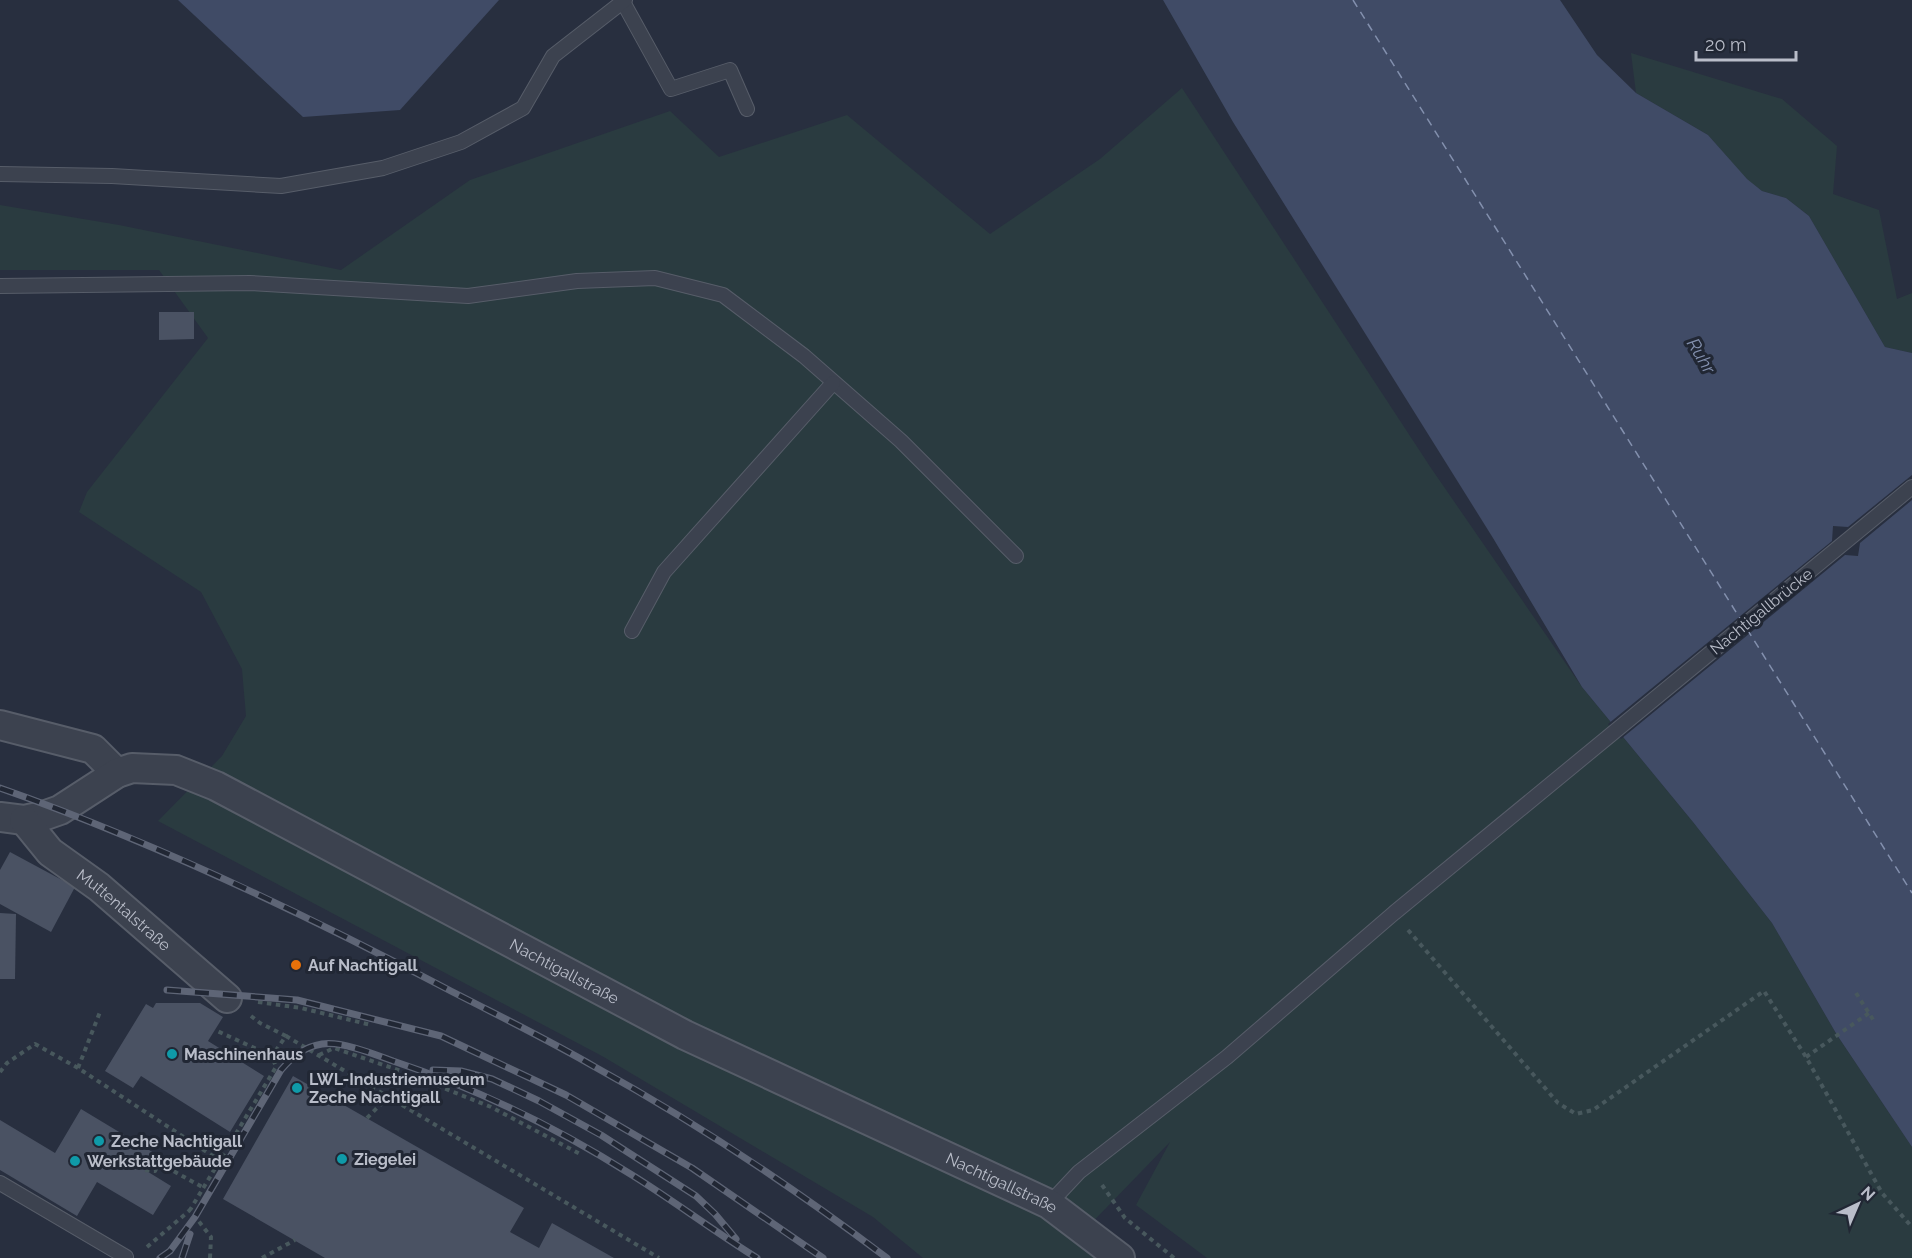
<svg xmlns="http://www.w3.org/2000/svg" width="1912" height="1258" viewBox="0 0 1912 1258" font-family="Raleway,sans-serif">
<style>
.green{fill:#2a3b40}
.water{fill:#404b66}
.pier{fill:#282f3f}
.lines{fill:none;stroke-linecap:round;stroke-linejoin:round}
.ferry{stroke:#8390ae;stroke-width:1.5;stroke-dasharray:8 6;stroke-linecap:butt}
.building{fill:#4a5263}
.lane-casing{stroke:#575d69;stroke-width:16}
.street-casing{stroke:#575d69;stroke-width:32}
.path{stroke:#48585d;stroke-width:4;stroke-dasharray:4.5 4.5;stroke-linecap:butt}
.lane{stroke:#3c424f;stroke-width:14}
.street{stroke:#3c424f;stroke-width:28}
.rail-casing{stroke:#5e6576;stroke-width:7}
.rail{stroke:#212734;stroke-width:4.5;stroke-dasharray:14;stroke-linecap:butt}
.food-dot{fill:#e8710a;stroke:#212734;stroke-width:2}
.culture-dot{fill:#0f9aa8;stroke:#212734;stroke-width:2}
.labels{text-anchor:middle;stroke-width:6;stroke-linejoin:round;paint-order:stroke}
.street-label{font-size:16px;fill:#b9bdc9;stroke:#212734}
.poi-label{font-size:16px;font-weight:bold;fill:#b9bdc9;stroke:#212734;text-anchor:start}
.water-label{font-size:18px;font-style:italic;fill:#8390ae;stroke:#212734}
</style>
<rect width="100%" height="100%" fill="#282f3f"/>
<g class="green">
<path d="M1631,53L1782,99L1837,146L1833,194L1879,210L1897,299L1912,293V353L1885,347L1809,216L1786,198L1762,191L1746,179L1708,135L1636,93Z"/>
<path d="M1182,88L1431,468L1582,687L1693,822L1772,923L1837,1035L1912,1147V1258H1207L1136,1205L1170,1142L1076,1239L1100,1258H923L873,1217L602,1056L158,821L222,756L246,716L242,669L201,592L79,512L87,492L208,338L159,270H0V205L119,225L341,270L470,180L670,111L719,157L847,115L990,234L1100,159Z"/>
</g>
<g class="water">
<path d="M178,0H499L400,110L303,117Z"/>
<path d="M1163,0H1560L1597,55L1636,93L1708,135L1747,179L1762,191L1786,198L1809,216L1885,347L1912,353V1147L1837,1035L1772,923L1693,822L1582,687L1493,538L1233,122Z"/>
</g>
<path class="pier" d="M1912,475V500L1860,543L1858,556L1845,555L1621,739L1608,724L1832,541L1833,526L1848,527Z"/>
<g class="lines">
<g class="ferry">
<path d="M1353,0L1741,620"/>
<path d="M1747,629L1912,893"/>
</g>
</g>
<g class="building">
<path d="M159,312H194V339L159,340Z"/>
<path d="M10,852L75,887L51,932L0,904V870Z"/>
<path d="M0,913L16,914L15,979H0Z"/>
<path d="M156,1003H200L223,1017L208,1041L264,1076L230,1132L141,1076L133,1088L105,1071L146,1004L153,1008Z"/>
<path d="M293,1076L524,1208L510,1232L539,1248L552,1223L614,1258H325L223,1199Z"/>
<path d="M81,1109L154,1153L145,1170L171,1186L153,1215L97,1182L77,1216L0,1170V1120L55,1153Z"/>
</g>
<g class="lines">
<defs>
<g id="lane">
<path d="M623,2L671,89L730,70L747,109"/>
<path d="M0,174L112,176L281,186L383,168L461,142L523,108L553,56L625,0"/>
<path d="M0,286L250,283L468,296L577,281L655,278L723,295L804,356L901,441L1016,556"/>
<path d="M632,631L664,572L833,383"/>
<path d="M0,1183L126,1257"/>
<path d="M1049,1204L1079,1172L1227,1057L1394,913L1912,487"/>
</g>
<g id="street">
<path d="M0,725L93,749L117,773"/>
<path id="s1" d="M0,817L24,820L43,816L60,810L117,773L132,768L176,770L216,786L685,1035L1049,1204L1120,1258"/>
<path id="s2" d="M24,820L50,852L99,887L227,998"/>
</g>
</defs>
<use href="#lane" class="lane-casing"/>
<use href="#street" class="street-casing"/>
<g class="path">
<path d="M1408,930L1558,1103L1576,1114L1593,1110L1764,991L1806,1057L1882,1193L1912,1227"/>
<path d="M1856,993L1874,1021"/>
<path d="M258,1002L301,1008L371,1025"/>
<path d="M251,1016L260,1023L286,1036L272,1056"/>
<path d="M286,1036L659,1258"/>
<path d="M319,1055L334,1048L401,1071L491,1107L582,1155"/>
<path d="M1806,1057L1869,1013"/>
<path d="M78,1068L100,1012"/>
<path d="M0,1072L7,1063L35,1044L78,1068L219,1160"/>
<path d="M367,1118L389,1096"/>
<path d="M145,1170L155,1171L159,1163L204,1188"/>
<path d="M1102,1185L1125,1218L1174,1258"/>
<path d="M147,1247L190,1210"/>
<path d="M210,1258L211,1237L190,1210L276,1067L272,1056L215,1030"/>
<path d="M262,1258L295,1240"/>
</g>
<use href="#lane" class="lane"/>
<use href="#street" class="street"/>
<defs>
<g id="rail">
<path d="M0,788C154,842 303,913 447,989C497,1015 547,1039 595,1067C697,1123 794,1188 887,1258"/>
<path d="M167,990L297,1000L441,1036L566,1095L692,1168L823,1258"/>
<path d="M433,1070L461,1071L492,1079L539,1101L601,1135L696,1196L715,1214L736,1239"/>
<path d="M160,1258L170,1251L195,1217L281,1070C293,1056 304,1047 322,1044C342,1041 374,1054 393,1061C478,1089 556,1127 632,1175C674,1201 715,1232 757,1258"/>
<path d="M182,1258L190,1234"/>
</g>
</defs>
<use href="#rail" class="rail-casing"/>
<use href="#rail" class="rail"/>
</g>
<circle class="food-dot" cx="296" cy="965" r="6"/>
<g class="culture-dot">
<circle cx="172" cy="1054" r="6"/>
<circle cx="297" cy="1088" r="6"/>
<circle cx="99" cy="1141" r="6"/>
<circle cx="342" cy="1159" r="6"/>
<circle cx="75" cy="1161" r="6"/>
</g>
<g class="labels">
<g class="street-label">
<text transform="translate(1761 611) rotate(-39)" y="6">Nachtigallbrücke</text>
<text dy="6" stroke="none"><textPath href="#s2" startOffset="135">Muttentalstraße</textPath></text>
<text dy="6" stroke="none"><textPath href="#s1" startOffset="627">Nachtigallstraße</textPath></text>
<text dy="6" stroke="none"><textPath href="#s1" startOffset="1113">Nachtigallstraße</textPath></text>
</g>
<g class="poi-label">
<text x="308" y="971">Auf Nachtigall</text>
<text x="184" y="1060">Maschinenhaus</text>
<text x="309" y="1085">LWL-Industriemuseum<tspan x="309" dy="18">Zeche Nachtigall</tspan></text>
<text x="111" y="1147">Zeche Nachtigall</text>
<text x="354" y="1165">Ziegelei</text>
<text x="87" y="1167">Werkstattgebäude</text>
</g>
<g class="water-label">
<text transform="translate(1701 356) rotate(59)" y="6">Ruhr</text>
</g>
</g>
<g transform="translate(1858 1204) rotate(44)" stroke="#212734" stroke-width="4.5" paint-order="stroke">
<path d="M0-4.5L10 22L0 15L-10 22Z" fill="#b9bdc9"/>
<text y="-9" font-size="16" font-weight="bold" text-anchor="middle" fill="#b9bdc9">N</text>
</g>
<path d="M1696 51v9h100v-9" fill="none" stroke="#b9bdc9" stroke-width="3"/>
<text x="1705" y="51" font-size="18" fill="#b9bdc9" stroke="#212734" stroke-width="4.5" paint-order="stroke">20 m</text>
</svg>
